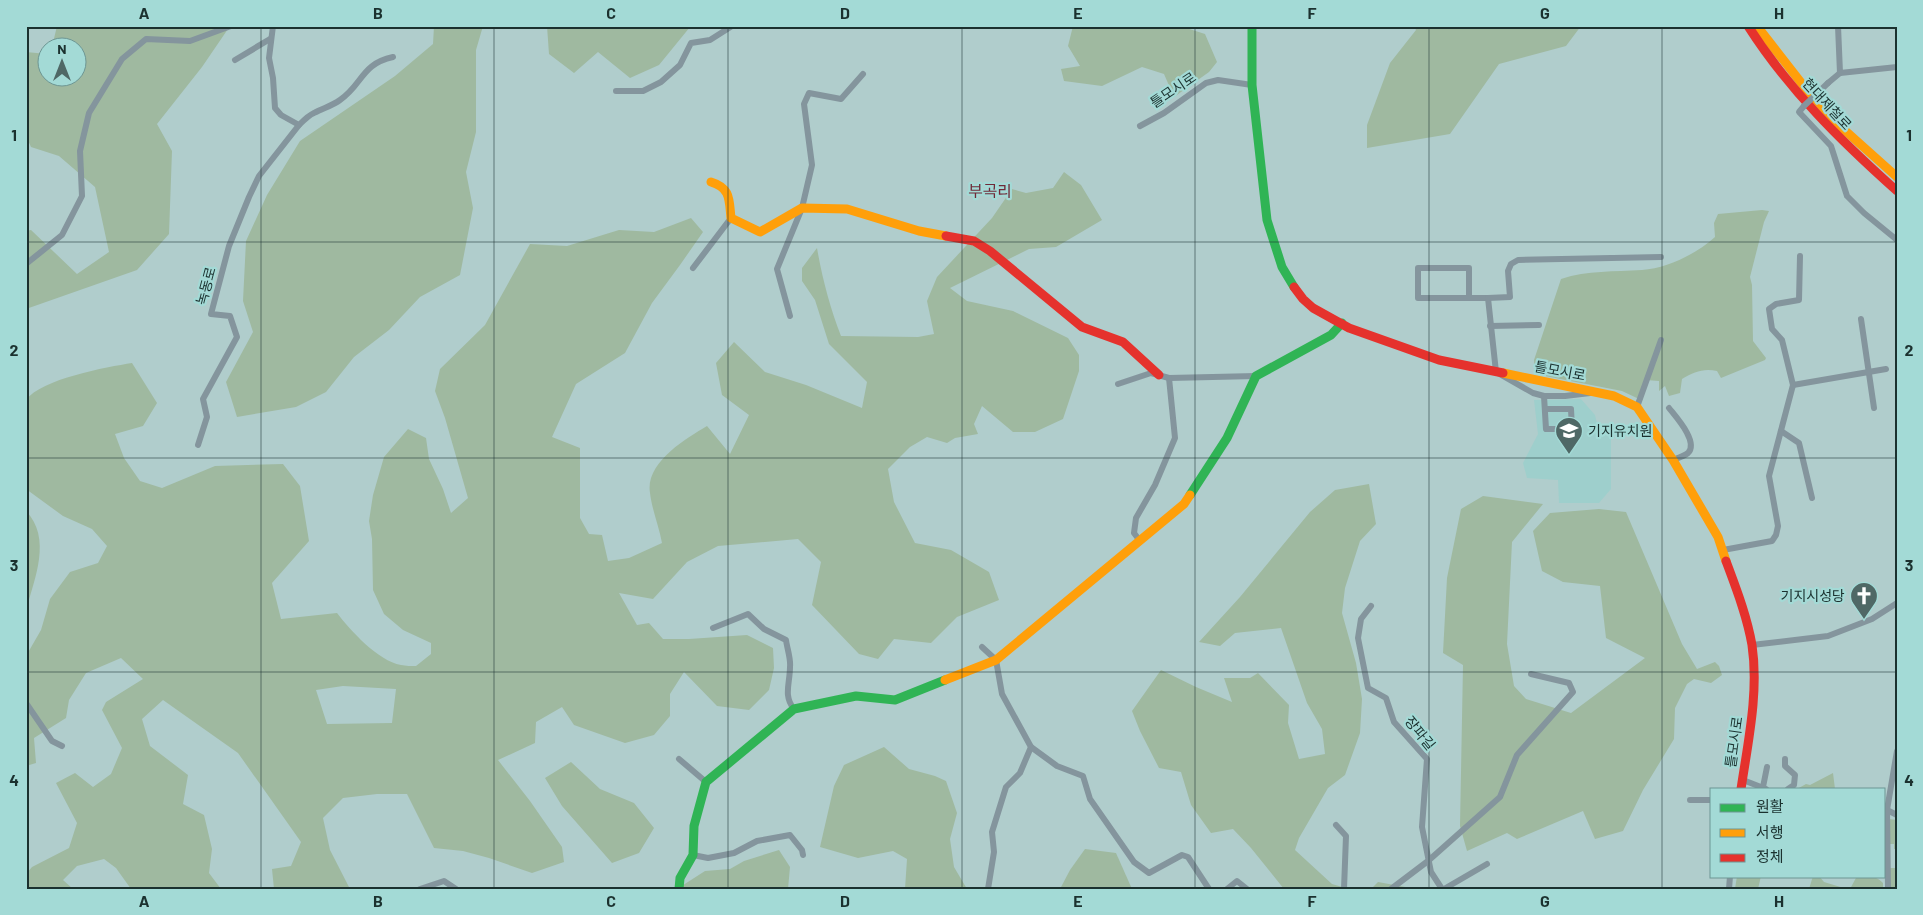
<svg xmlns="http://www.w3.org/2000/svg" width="1923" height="915" viewBox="0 0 1923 915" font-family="Barlow,'Noto Sans KR',sans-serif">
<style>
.built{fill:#9ecfcc}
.green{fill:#9fb9a0;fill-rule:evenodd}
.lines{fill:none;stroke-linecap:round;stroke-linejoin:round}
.street{stroke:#84959d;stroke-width:6}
.fast{stroke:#30b455;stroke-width:9}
.slow{stroke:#ff9f0a;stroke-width:9}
.jam{stroke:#e5322d;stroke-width:9}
.street-bridge{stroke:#84959d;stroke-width:6}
.grid{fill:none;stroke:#1b312f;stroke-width:1;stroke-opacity:0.55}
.labels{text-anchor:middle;stroke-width:4.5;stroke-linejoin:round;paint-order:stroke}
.street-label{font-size:14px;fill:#1b312f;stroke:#a3dad6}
.poi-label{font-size:14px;fill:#1b312f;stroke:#a3dad6;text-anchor:start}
.quarter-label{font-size:16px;fill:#702a38;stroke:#a3dad6}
.neatline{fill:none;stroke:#1b312f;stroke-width:2}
.grid-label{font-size:16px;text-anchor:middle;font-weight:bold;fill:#1b312f}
</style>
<rect width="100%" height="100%" fill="#b0cdcc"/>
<path class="built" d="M1581,399L1595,415L1599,432L1611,437V489L1599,503H1559L1558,480L1527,478L1523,463L1538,434L1534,400Z"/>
<g class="green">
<path d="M57,26H230L202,67L157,124L172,151L169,234L137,270L26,309V231L31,230L77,274L109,252L95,187L59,156L31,147L26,136V52L47,54L48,78H78V48L52,47Z"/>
<path d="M434,26H483L476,50V132L466,172L473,208L460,275L420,297L389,330L354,357L326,392L296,407L237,417L226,382L253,332L243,301L246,241L267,195L300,141L395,76L433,44Z"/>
<path d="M547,26H689L690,27L659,65L630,78L598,52L574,73L549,54Z"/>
<path d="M1073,26H1180L1205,34L1217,62L1209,72L1174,97L1164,74L1142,67L1102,86L1064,81L1061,69L1080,66L1068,46Z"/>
<path d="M1414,26H1581L1566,46L1499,64L1450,134L1367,148V125L1390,63L1416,30Z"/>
<path d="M1064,172L1081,185L1102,220L1056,247L1029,249L950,288L967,301L1013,311L1068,338L1079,355V371L1063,419L1035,432H1013L982,406L974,424L978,434L955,438L947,443L927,437L910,447L888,469L894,502L915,543L951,550L989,572L999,600L957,617L931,643L894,639L878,659L859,654L812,605L821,562L798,539L718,546L687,562L653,599L619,593L637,625L649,623L663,639H689L747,635L773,648L774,668L769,690L749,710L717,706L684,672L670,694V716L654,735L625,743L574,725L562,707L536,722L535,743L498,760L530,801L562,847L564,862L532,873L489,858L463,851L434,848L407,794H377L343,798L323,818L330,850L350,889H274L272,869L291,866L301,842L238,753L163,700L142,719L150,746L188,775L183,804L204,815L212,849L209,873L221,889H131L116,868L104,859L77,866L63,880L73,889H26V874L32,867L69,848L77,823L56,783L75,773L93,787L111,774L122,748L102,710L106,702L143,679L121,658L86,673L69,700L66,718L34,738L36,763L26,766V656L41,630L50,599L70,572L98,563L107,546L92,529L63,516L26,489V400C41,379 107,367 132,363L157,403L143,426L115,434L124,458L140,481L162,488L215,466L283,464L300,486L309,541L272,583L281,619L337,613C350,630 378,661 401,665C406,666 411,666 416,666L431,654V643L403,630L384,614L373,590L372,539L369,521L373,495L384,457L408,429L426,438L429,459L443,489L451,513L468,498L445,418L435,391L440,369L485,325L530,244L567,246L619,230L654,232L691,218L703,232L680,265L652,303L625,353L576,384L552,437L580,448V518L589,534L602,535L608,561L629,558L662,543C659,526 652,510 650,493C645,463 685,439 707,426L730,454L749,415L722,395L716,363L734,342L765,372L806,385L862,408L867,382L829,344L815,300L802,281V268L817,248C822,277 830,308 841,336L918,337L934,334L927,301L937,277L992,218L1012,189L1026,193L1053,188ZM343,686L396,689L392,723L327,724L316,690Z"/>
<path d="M1762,210L1769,211L1764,222L1750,277L1752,285L1753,341L1766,358L1765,360L1721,378L1717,371C1703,368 1694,372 1682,379L1680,393L1669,396L1665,386L1659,391V381L1646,380L1639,399L1622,391L1535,374L1534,360L1561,279C1588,270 1614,272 1642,270C1668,268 1696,254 1715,237L1714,223L1718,214Z"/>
<path d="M1369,484L1376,524L1360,541L1345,588L1342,613L1356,663L1362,699L1360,733L1345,775L1328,788L1299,838L1295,850L1332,884L1349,889H1284L1251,848L1233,829L1211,833L1191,805L1181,772L1159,768L1140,731L1132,711L1161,670L1196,687L1232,702L1224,678H1250L1258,673L1289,705L1288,723L1299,759L1325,754L1322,729L1307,703L1281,628L1235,633L1220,646L1199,642L1240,597L1310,512L1335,490Z"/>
<path d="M1483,496L1543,504L1512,542L1507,644L1514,686L1526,699L1571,713L1645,658L1606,638L1600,586L1563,582L1542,571L1533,531L1550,513L1599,509L1626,512L1682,644L1697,669L1715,662L1719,666L1722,675L1711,683L1694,679L1687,684L1675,708L1674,739L1643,790L1623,831L1595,839L1583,811L1517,839L1507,833L1467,851L1460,826L1463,665L1443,653L1447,578L1461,509Z"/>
<path d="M26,511C52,538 35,578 26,610Z"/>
<path d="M884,747L909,769L935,776L946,781L957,813L950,839L954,867L967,889H905L907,859L893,851L858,858L820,847L834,786L844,765Z"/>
<path d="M571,762L600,789L634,803L654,828L639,853L612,863L562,806L545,778Z"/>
<path d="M1833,773L1835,789H1797L1806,784L1810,785Z"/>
<path d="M1889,819L1897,820V849H1894V844H1889Z"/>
<path d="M1085,849L1116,853L1132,889H1060L1070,870Z"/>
<path d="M779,850L790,867L788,889H677L705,871L730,869L744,861Z"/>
<path d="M1890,868H1897L1895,889H1890Z"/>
<path d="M1737,876H1761L1758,889H1735Z"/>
<path d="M1813,876H1819L1824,882L1847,889H1809Z"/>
<path d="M1857,876C1867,876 1876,875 1883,883V889H1850Z"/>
<path d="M1378,882L1416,889H1371Z"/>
</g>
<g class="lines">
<g class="street">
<path d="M273,26L269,58L273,78L275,108L281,115L299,125C304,120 309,115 314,113C323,108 332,106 340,100C363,84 361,64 393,57"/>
<path d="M1838,26L1840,73"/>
<path d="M235,60L270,39"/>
<path d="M1828,83L1840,73L1897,67"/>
<path d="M616,91H643L661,82L680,65L691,43L710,40L732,26"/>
<path d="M1804,106L1799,112L1831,146L1847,196L1864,213L1897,240"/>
<path d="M1140,126L1164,113L1206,83L1218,80L1252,85"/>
<path d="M26,264L62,235L82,196L80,151L89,113L122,59L146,39L190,41L231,26"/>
<path d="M693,268L731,218"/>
<path d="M1469,298V268H1418V298H1488L1496,372L1533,393L1544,396L1546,429H1572L1571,409H1545"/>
<path d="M1488,298L1510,297L1508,271L1511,264L1518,260L1661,257"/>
<path d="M790,316L777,269L802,208L812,165L804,104L809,93L841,99L863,74"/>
<path d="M1861,319L1874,408"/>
<path d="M1490,326L1539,325"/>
<path d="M1118,384L1151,373L1169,378L1256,376"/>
<path d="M1793,385L1886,369"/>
<path d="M1544,396H1565L1590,393"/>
<path d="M1637,407L1661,340"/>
<path d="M1669,408C1676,417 1699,442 1688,453C1684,456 1678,458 1673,460"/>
<path d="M1781,431L1799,443L1812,498"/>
<path d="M198,445L207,417L203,399L237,337L230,316L211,314L229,246L249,197L259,176L299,125"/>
<path d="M1140,541L1134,533L1136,518L1155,485L1175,438L1169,378"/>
<path d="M1723,550L1772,541L1776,535L1778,526L1769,476L1793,385L1782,340L1772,329L1769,309L1776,304L1799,300L1800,256"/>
<path d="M1371,606L1361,619L1358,638L1368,688L1386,698L1394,722L1427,759L1422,827L1431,872L1442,889"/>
<path d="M713,628L748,614L764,629L786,640C787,648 791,659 790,667C790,683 783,696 794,709"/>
<path d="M1752,645L1828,636L1872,619L1897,603"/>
<path d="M982,647L996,660L1002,694L1031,747L1020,773L1006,787L992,832L994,852L988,889"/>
<path d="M26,703L52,741L62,746"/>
<path d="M1031,747L1057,766L1083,776L1090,799L1134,862L1149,873L1182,855L1188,857L1209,889"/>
<path d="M679,759L706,782"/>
<path d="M1785,759V766L1795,775L1794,785L1788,789"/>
<path d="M1743,780L1766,789"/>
<path d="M1763,787L1767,767"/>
<path d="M1690,800H1712"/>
<path d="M1887,810L1897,815"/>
<path d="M1336,825L1346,836L1344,889"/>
<path d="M693,855L708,858L734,853L757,841L790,835L802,850L803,855"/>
<path d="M420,889L444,881L456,889"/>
<path d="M1227,889L1237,881L1247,889"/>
<path d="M1391,889L1428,861L1500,797L1517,755L1573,692L1569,683L1531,674"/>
<path d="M1444,889L1487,864"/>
<path d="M1729,889L1730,876"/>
<path d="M1888,889L1887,810L1897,751"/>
</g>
<g class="fast">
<path d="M1252,26V85L1267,220L1282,267L1294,287"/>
<path d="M1190,495L1227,438L1256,376L1331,335L1342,323"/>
<path d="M679,889L680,878L693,855L694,826L706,782L794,709L856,696L895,700L945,680"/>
</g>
<g class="slow">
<path d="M1757,26L1806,89L1840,126L1897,177"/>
<path d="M711,182C731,188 729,200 731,218L760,232L802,208L847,209L919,231L946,236"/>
<path d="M1503,373L1614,396L1637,407L1673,460L1718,537L1726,561"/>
<path d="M945,680L996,660L1184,504L1190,495"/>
</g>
<g class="jam">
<path d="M1748,26C1789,90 1841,141 1897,191"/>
<path d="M946,236L974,241L990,251L1082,327L1123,342L1159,375"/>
<path d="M1294,287L1303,299L1313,308L1349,328L1439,360L1503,373"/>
<path d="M1726,561C1736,588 1747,616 1752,645C1759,692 1748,742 1741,789"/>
</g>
<path class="street-bridge" d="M1804,106L1828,83"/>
</g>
<path class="grid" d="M261,26V889M494,26V889M728,26V889M962,26V889M1195,26V889M1429,26V889M1662,26V889M26,242H1897M26,458H1897M26,672H1897"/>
<defs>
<symbol id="school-pin" viewBox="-11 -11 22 30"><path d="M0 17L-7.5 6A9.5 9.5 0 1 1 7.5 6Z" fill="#4f6866" stroke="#a3dad6"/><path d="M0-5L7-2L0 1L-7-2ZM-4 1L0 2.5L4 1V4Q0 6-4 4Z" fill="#fff"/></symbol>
<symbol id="church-pin" viewBox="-11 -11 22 30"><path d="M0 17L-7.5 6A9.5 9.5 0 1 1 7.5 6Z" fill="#4f6866" stroke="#a3dad6"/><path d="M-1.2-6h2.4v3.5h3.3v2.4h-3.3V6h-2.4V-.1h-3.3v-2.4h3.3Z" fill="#fff"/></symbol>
</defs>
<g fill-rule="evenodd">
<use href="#school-pin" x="1553" y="415" width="32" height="43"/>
<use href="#church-pin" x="1848" y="580" width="32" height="43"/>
</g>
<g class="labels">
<g class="street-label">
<text transform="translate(1173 90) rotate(-34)" y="5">틀모시로</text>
<text transform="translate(1827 104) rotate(47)" y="5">현대제철로</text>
<text transform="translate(206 286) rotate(-75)" y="5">녹동로</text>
<text transform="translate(1560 371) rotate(11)" y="5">틀모시로</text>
<text transform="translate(1420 733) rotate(51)" y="5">장파길</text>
<text transform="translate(1734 742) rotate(-82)" y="5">틀모시로</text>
</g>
<g class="poi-label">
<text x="1588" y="436">기지유치원</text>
<text x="1845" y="601" text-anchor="end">기지시성당</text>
</g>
<g class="quarter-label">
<text x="990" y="197">부곡리</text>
</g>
</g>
<rect width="1923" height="915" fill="none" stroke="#a3dad6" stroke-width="55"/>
<rect x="1710" y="788" width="175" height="90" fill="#a3dad6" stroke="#6d9693"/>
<rect x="1720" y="804" width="25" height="8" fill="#30b455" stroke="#6d9693"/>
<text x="1756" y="812" font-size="15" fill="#1b312f">원활</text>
<rect x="1720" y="829" width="25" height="8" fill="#ff9f0a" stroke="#6d9693"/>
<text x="1756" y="838" font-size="15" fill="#1b312f">서행</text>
<rect x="1720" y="854" width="25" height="8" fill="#e5322d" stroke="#6d9693"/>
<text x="1756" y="862" font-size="15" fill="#1b312f">정체</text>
<g transform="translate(62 62)"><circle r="24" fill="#a3dad6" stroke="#6d9693"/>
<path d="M0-4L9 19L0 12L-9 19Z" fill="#4f6866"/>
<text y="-8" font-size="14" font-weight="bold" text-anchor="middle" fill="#1b312f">N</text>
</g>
<rect x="28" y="28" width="1868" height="860" class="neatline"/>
<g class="grid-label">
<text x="144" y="19">A</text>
<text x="378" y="19">B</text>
<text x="611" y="19">C</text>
<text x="845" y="19">D</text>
<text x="1078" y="19">E</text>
<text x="1312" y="19">F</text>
<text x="1545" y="19">G</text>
<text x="1779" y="19">H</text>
<text x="14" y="141">1</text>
<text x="1909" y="141">1</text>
<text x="14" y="356">2</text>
<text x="1909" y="356">2</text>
<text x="14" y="571">3</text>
<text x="1909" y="571">3</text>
<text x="14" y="786">4</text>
<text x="1909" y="786">4</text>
<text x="144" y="907">A</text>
<text x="378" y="907">B</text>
<text x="611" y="907">C</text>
<text x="845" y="907">D</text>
<text x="1078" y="907">E</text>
<text x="1312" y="907">F</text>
<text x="1545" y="907">G</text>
<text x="1779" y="907">H</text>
</g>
</svg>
